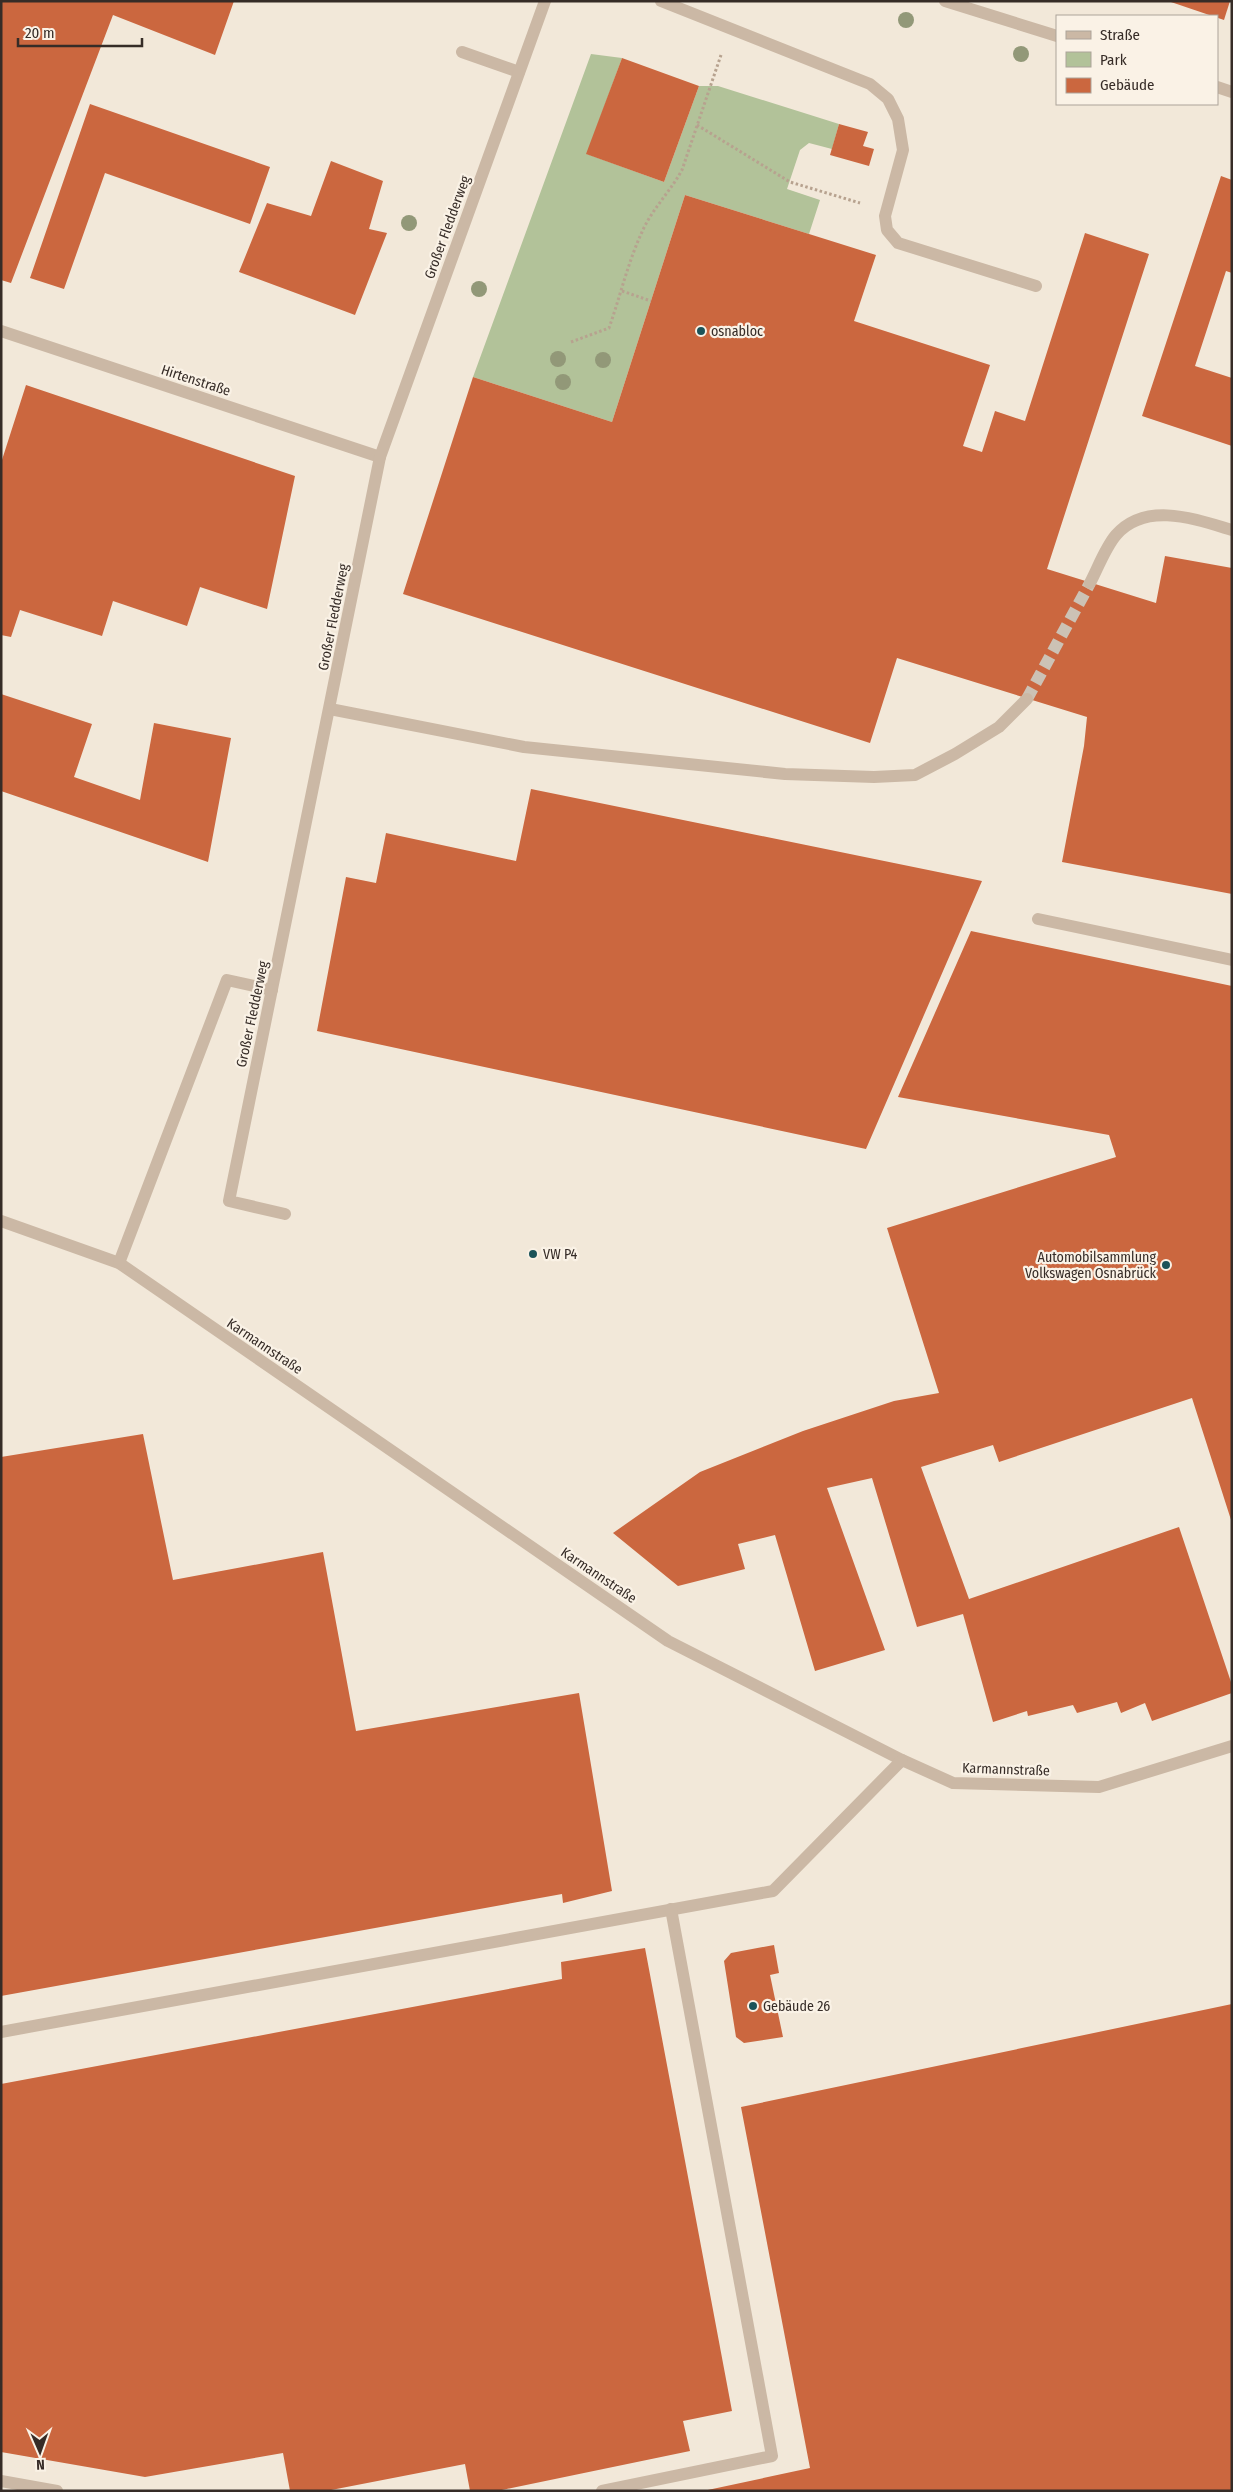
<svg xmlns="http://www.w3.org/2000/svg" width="1233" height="2492" viewBox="0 0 1233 2492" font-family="'Fira Sans Condensed',sans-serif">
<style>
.green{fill:#b2c299}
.building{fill:#cb673f}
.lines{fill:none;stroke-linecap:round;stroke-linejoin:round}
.minor-tunnel{stroke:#ccc2b5;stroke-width:12;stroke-dasharray:12 6;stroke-linecap:butt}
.path{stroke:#b7a28f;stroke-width:3;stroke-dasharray:2.5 2.5;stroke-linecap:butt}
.minor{stroke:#cbb8a5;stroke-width:12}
.tree{fill:#929878}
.poi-dot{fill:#1b5359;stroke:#faf2e6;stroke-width:2}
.labels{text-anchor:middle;stroke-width:4.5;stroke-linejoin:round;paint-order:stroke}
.street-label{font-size:14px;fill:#362c27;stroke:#faf2e6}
.poi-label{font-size:14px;fill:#362c27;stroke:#faf2e6;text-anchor:start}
</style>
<rect width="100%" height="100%" fill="#f2e8d9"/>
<path class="green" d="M591,54L622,58L587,154L664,182L699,86H718L839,124L832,149L809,143L800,150L787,189L820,200L809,234L685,195L612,422L473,377Z"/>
<g class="building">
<path d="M1,1H234L215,55L113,15L11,283L1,280Z"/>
<path d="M1168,1H1230L1224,20Z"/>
<path d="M622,58L699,86L664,182L586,154Z"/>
<path d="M90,104L270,167L250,224L105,173L64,289L30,278Z"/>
<path d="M839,124L868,132L863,146L874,149L869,166L830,155Z"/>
<path d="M331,161L383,181L369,229L387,233L355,315L239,272L267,203L311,216Z"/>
<path d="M1221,176L1232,180V273L1226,271L1195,366L1232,378V446L1142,416Z"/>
<path d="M685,195L876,255L854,321L990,365L963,446L982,452L995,411L1025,421L1085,233L1149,254L1047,569L1156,603L1165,556L1232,568V894L1062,862L1084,746L1087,717L897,658L870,743L403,594L473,377L612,422Z"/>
<path d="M26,385L295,476L267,609L200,587L187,626L113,601L102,636L20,610L11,637L1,635V463Z"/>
<path d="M1,694L92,724L74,777L140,800L154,723L231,738L208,862L1,791Z"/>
<path d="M531,789L982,881L866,1149L317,1031L346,877L376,883L386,833L516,861Z"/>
<path d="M971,931L1232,986V1523L1192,1398L999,1462L993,1445L921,1467L969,1599L1179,1527L1232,1685V1693L1152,1721L1145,1703L1121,1713L1117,1702L1077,1713L1073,1705L1028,1716L1027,1711L993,1722L963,1614L917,1627L872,1478L827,1488L885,1650L815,1671L775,1535L738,1544L745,1569L678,1586L613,1533L700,1472L803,1431L894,1401L939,1393L887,1228L1116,1157L1109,1135L898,1097Z"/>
<path d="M143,1434L173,1580L323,1552L356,1731L579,1693L612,1891L563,1903L562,1894L1,1996V1457Z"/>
<path d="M774,1945L779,1973L770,1975L783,2037L744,2043L736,2037L724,1961L731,1953Z"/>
<path d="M645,1948L732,2411L683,2421L690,2451L497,2491H470L465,2464L326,2491H290L283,2453L145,2477L1,2452V2084L562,1979L561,1962Z"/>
<path d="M1232,2004V2491H703L810,2468L741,2107Z"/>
</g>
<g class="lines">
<path class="minor-tunnel" d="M1027,699L1090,583"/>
<g class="path">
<path d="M697,125L790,182L860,203"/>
<path d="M622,291L651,301"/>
<path d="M571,342L609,328C620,297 628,262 642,232C652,209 670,192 682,170L721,55"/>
</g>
<g class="minor">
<path d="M661,1L870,84L888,99L898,119L903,150L885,216L887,230L898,243L1036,286"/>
<path d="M945,1L1057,36"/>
<path d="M462,52L519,72"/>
<path d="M1217,87L1232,92"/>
<path d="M1,331L380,457"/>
<path d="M1090,583C1098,568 1105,548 1116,535C1146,501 1195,519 1232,530"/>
<path d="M330,709L524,747L785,774L874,777L915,775L955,754L999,727L1027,699"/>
<path d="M1038,919L1232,960"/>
<path d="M285,1214L229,1201L380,457L545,1"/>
<path d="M1,1221L119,1263L668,1641L902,1760L953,1783L1099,1787L1232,1746"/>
<path d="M119,1263L227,980L272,990"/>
<path d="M1,2032L773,1891L902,1760"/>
<path d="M1,2481L57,2491"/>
<path d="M602,2491L772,2456L671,1909"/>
</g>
</g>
<g class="tree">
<circle cx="906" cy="20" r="8"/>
<circle cx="1021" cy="54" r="8"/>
<circle cx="409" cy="223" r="8"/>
<circle cx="479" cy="289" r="8"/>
<circle cx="558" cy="359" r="8"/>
<circle cx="603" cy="360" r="8"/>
<circle cx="563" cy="382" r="8"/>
</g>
<g class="poi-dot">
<circle cx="701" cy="331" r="5"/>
<circle cx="533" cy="1254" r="5"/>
<circle cx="1166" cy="1265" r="5"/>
<circle cx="753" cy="2006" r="5"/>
</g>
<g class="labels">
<g class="street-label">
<text transform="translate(447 227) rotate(-70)" y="5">Großer Fledderweg</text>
<text transform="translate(196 380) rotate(18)" y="5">Hirtenstraße</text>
<text transform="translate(333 617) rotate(-79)" y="5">Großer Fledderweg</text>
<text transform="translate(252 1014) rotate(-78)" y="5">Großer Fledderweg</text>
<text transform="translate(265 1346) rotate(34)" y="5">Karmannstraße</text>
<text transform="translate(599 1575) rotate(34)" y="5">Karmannstraße</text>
<text transform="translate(1006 1769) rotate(2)" y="5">Karmannstraße</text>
</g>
<g class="poi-label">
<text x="711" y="336">osnabloc</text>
<text x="543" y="1259">VW P4</text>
<text x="1156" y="1262" text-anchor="end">Automobilsammlung<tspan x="1156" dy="16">Volkswagen Osnabrück</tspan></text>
<text x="763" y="2011">Gebäude 26</text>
</g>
</g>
<rect width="1233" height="2492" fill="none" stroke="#362c27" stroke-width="5"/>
<rect x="1056" y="15" width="162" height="90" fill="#faf2e6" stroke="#aca39a"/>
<rect x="1066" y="31" width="25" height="8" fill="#cbb8a5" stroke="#aca39a"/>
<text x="1100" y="40" font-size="15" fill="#362c27">Straße</text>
<rect x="1066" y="52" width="25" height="15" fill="#b2c299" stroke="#aca39a"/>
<text x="1100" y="65" font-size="15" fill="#362c27">Park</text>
<rect x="1066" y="78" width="25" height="15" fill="#cb673f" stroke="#aca39a"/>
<text x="1100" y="90" font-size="15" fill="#362c27">Gebäude</text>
<g transform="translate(40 2452) rotate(178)" stroke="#faf2e6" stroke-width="4" paint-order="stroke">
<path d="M0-4L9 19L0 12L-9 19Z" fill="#362c27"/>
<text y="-8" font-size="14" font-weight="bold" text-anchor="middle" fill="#362c27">N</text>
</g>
<path d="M18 38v8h124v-8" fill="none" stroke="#362c27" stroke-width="2.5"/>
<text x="25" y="38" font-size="15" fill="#362c27" stroke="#faf2e6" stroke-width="4" paint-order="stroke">20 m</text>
</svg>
